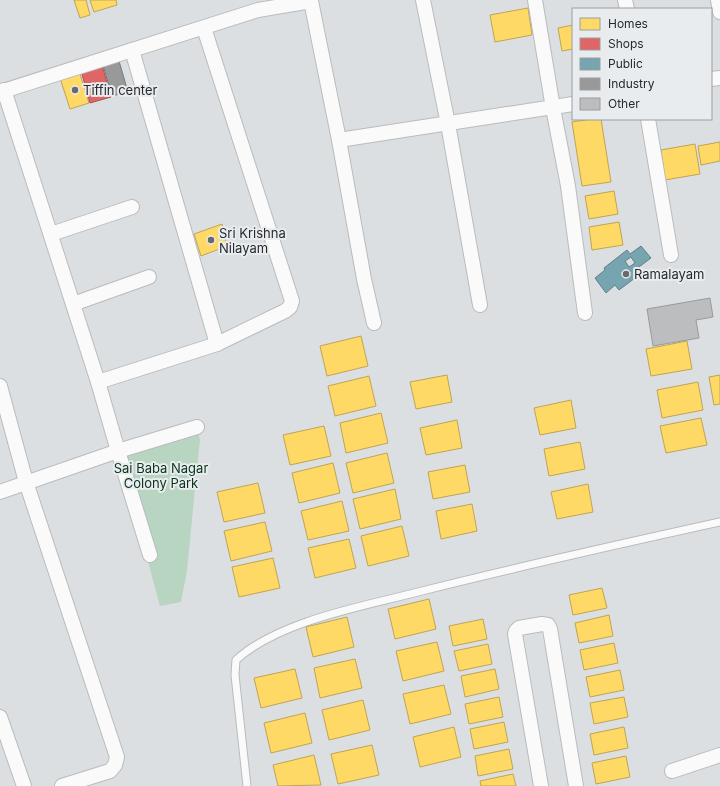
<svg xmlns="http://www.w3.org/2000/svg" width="720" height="786" viewBox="0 0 720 786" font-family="Inter,sans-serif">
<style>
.green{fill:#b8d5c2}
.homes{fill:#ffd966;stroke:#bfa455}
.shops{fill:#e06666;stroke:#a95455}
.public{fill:#76a5af;stroke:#5f8088;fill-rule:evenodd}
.industry{fill:#999;stroke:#777878}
.building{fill:#bbbdbf;stroke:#989a9b}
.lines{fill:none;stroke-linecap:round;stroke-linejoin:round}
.lane-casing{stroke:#b9bbbc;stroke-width:9}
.street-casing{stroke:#b9bbbc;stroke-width:16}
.lane{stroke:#fafafa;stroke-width:7}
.street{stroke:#fafafa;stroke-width:14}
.poi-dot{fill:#68696b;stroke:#e8ecef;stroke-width:1.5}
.labels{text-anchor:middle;stroke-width:4;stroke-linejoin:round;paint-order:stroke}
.poi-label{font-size:13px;fill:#292a2c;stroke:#e8ecef;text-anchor:start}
.park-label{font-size:13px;fill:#0a341c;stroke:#e8ecef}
</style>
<rect width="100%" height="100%" fill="#dcdfe1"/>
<path class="green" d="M197,427L200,440L196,478L187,571L181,602L160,606L118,451Z"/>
<g class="homes">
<path d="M74,0H86L90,15L80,18Z"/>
<path d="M90,0H116L117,5L94,12Z"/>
<path d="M528,8L532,35L495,42L490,15Z"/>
<path d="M573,25V49L562,51L558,28Z"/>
<path d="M79,71L89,103L70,109L60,78Z"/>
<path d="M591,119H601L611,182L582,186L572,122Z"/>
<path d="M720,142V161L701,165L698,146Z"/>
<path d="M695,144L700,174L665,180L661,150Z"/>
<path d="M614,191L618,214L589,219L585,196Z"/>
<path d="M619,222L623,245L592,250L589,227Z"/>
<path d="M222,224L227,246L201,256L194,234Z"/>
<path d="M361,336L368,366L327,376L320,346Z"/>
<path d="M687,341L692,369L651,376L646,349Z"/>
<path d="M447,375L452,402L416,409L410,382Z"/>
<path d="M720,375V404L714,405L709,377Z"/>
<path d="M369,376L376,406L335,416L328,386Z"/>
<path d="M698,382L703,410L662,418L657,390Z"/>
<path d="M571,400L576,428L540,435L534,408Z"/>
<path d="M381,413L388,443L346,453L340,423Z"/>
<path d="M701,418L707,445L666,453L660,426Z"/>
<path d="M457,420L462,448L426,455L420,428Z"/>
<path d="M324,426L331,456L290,465L283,435Z"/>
<path d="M580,442L585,469L549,476L544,449Z"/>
<path d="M387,453L394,483L353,493L346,463Z"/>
<path d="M333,463L340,493L299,503L292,473Z"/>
<path d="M465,465L470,492L433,499L428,472Z"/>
<path d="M258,483L265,513L224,522L217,492Z"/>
<path d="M588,484L593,512L557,519L551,492Z"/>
<path d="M395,489L401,519L360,529L353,499Z"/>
<path d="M342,501L349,531L308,540L301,511Z"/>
<path d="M472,504L477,531L441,539L436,511Z"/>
<path d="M265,522L272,551L231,561L224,531Z"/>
<path d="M402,526L409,556L368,566L361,536Z"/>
<path d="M349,539L356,568L315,578L308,548Z"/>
<path d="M273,558L280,588L239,597L232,567Z"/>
<path d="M602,588L607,608L573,615L569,595Z"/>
<path d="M429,599L436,629L395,639L388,609Z"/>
<path d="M609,615L613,636L579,643L575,623Z"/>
<path d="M347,617L354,647L313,657L306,627Z"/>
<path d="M483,619L487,639L453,646L449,626Z"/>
<path d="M437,642L444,671L403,681L396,651Z"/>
<path d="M614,643L618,663L584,670L580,650Z"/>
<path d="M488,644L492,664L459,671L454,651Z"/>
<path d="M355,659L362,688L320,698L314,668Z"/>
<path d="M295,669L302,698L261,708L254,678Z"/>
<path d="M495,669L499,689L465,697L461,676Z"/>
<path d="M620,670L624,690L590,697L586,677Z"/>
<path d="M444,685L451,714L410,724L403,694Z"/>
<path d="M499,697L503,717L469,724L465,704Z"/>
<path d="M624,697L628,717L594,724L590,703Z"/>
<path d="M363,700L370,730L329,740L322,710Z"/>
<path d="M305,713L312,743L271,753L264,723Z"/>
<path d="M504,722L508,742L474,749L470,729Z"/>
<path d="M454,727L461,757L420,767L413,737Z"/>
<path d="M624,727L628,748L594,755L590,734Z"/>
<path d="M372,745L379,775L338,784L331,754Z"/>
<path d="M509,749L513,769L478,776L475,756Z"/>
<path d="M314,755L321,785L278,786L273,765Z"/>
<path d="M626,756L630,777L596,784L592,763Z"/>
<path d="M513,774L516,786H481L480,781Z"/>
</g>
<path class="shops" d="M102,65L111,97L90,103L81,71Z"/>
<path class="public" d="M641,246L651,258L639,267L643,272L619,290L615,285L606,293L595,278L605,270L604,268L627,250L630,254ZM631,257L635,263L629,267L625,261Z"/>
<path class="industry" d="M119,61L128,92L112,96L103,65Z"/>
<path class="building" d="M710,298L713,317L696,320L699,338L653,346L647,309Z"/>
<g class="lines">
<defs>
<path id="lane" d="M247,786L235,675L236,660C280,620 365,606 422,591C521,566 620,544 720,522"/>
<g id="street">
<path d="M423,0L448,124L480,305"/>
<path d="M535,0L553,108L568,186L585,313"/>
<path d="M625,0L627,9"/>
<path d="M718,0L720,12"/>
<path d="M132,50L217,344"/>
<path d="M711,79L720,78"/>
<path d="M4,90L98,382L118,451L150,555"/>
<path d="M0,92L258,10L311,1L339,140L573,104"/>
<path d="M648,119L671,255"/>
<path d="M339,140L364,279L374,323"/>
<path d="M51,234L132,207"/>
<path d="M73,304L149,277"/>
<path d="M98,382L217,344L285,311L290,307L292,301L204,28"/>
<path d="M0,386L26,482L117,757L115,765L110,771L62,786"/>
<path d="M0,492L118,451L197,427"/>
<path d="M0,717L24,786"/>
<path d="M672,771L720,755"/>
<path d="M541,786L515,634L516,631L519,628L542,624L548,625L550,629L576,786"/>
</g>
</defs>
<use href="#lane" class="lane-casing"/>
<use href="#street" class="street-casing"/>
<use href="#lane" class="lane"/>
<use href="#street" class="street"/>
</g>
<g class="poi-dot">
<circle cx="75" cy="90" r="4"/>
<circle cx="211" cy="240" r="4"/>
<circle cx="626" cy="274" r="4"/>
</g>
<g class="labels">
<g class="poi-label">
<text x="83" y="95">Tiffin center</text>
<text x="219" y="238">Sri Krishna<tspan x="219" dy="15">Nilayam</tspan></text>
<text x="634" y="279">Ramalayam</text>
</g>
<g class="park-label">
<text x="161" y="473">Sai Baba Nagar<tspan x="161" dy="15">Colony Park</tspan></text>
</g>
</g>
<rect x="572" y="8" width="140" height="112" fill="#e8ecef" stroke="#9c9ea1"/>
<rect x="580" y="18" width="20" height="12" fill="#ffd966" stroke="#9c9ea1"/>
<text x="608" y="28" font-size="12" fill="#292a2c">Homes</text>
<rect x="580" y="38" width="20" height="12" fill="#e06666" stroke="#9c9ea1"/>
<text x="608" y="48" font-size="12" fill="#292a2c">Shops</text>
<rect x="580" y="58" width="20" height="12" fill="#76a5af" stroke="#9c9ea1"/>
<text x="608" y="68" font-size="12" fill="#292a2c">Public</text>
<rect x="580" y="78" width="20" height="12" fill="#999999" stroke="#9c9ea1"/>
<text x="608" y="88" font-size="12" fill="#292a2c">Industry</text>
<rect x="580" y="98" width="20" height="12" fill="#bbbdbf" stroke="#9c9ea1"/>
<text x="608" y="108" font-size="12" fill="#292a2c">Other</text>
</svg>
